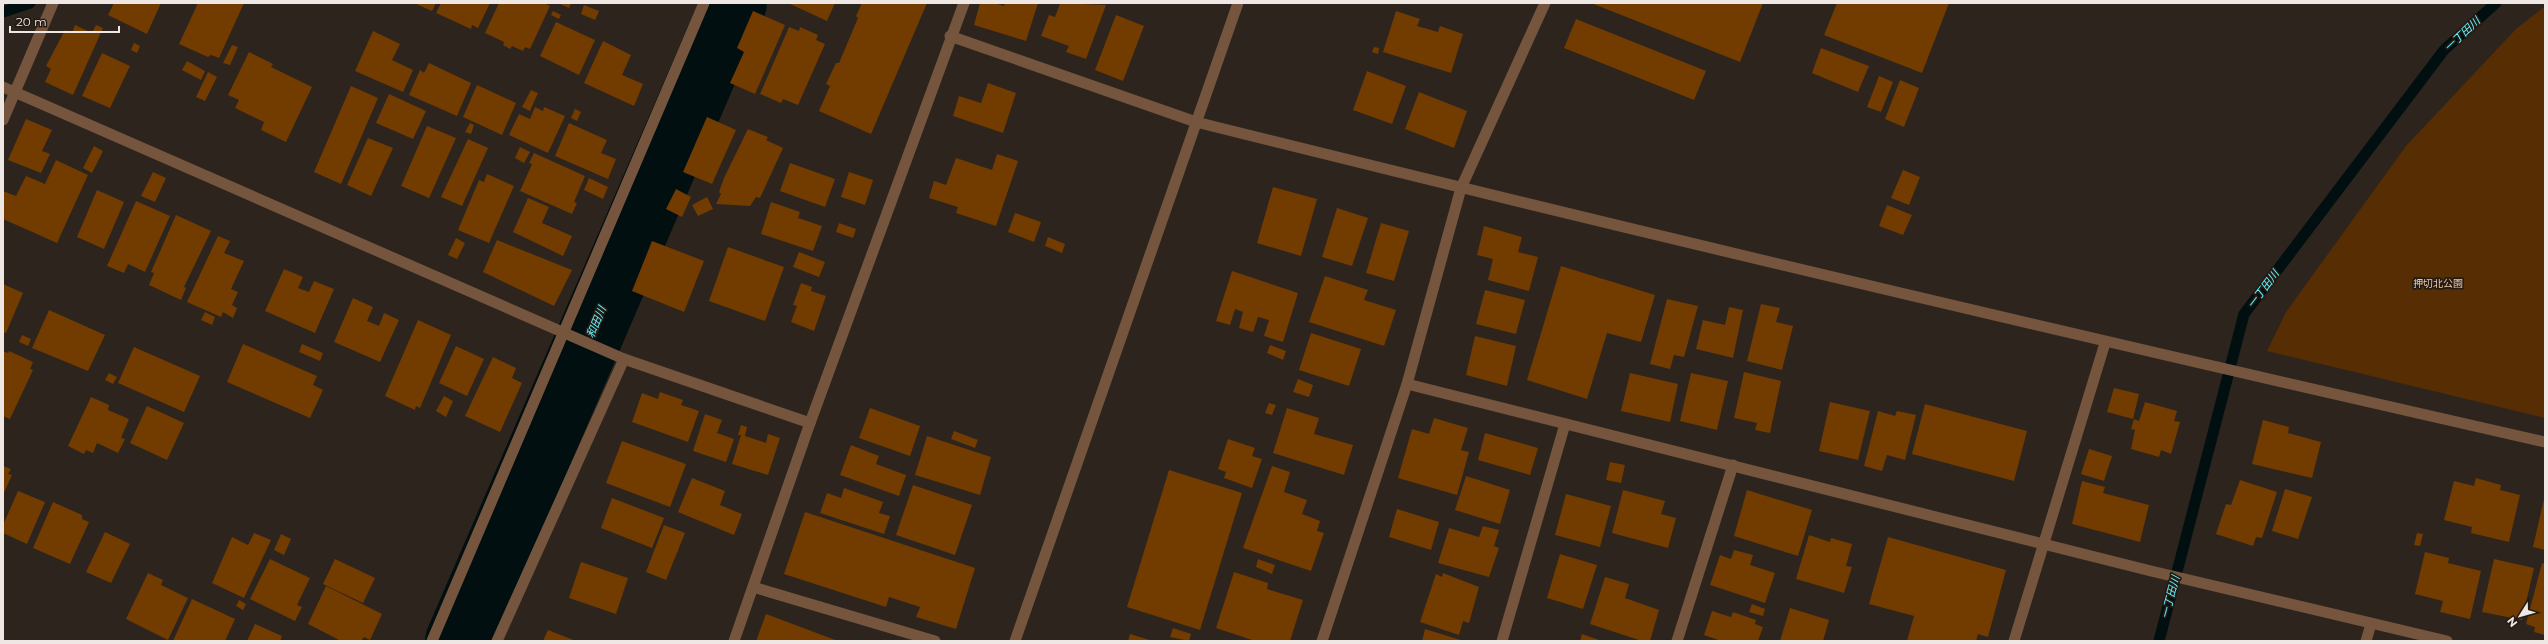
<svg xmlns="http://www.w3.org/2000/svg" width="2548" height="644" viewBox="0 0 2548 644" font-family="Montserrat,'Noto Sans JP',sans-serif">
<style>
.green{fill:#572d03}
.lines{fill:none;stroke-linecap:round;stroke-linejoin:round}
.stream{stroke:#010f11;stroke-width:11}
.river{stroke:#010f11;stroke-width:66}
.building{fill:#723b00}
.minor{stroke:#75553d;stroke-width:11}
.tertiary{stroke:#75553d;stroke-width:11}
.labels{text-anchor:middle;stroke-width:3.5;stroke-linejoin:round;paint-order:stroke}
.park-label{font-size:10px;fill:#f1c8a9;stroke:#241b14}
.water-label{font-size:11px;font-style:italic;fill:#64f5ff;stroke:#241b14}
</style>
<rect width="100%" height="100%" fill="#2d241d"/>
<path class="green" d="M2545,6V418L2267,351L2286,312L2406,146L2516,29Z"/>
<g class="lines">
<g class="stream">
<path d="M3,12L30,3"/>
<path d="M2159,641L2244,314L2444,50L2496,3"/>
</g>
<path class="river" d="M458,641L734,3"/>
</g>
<g class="building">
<path d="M114,3H161L147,34L108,15Z"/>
<path d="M198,3H244L219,58L211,55L208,57L179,44Z"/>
<path d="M414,3H436L432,11Z"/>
<path d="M441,3H490L478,28L472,25L471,29L436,13Z"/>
<path d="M499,3H544L550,6L530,49L525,47L523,51L512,46L510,49L503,45L504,42L485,33Z"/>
<path d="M558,3H571L569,8Z"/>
<path d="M788,3H835L827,21Z"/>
<path d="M862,3H927L871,134L819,111L830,86L826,84L836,63H839L858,18L856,16Z"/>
<path d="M980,3H994L1004,6L1005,3H1038L1026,41L974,25Z"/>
<path d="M1057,3L1106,5L1086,59L1066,52L1069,46L1041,36L1049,15L1055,17L1060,4Z"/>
<path d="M1591,3H1763L1740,62Z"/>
<path d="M1837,3H1949L1922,73L1824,35Z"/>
<path d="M584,5L599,11L595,20L581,14Z"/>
<path d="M553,11L561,15L559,19L551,15Z"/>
<path d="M753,11L785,25L755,94L730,83L744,52L737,48Z"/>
<path d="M1396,11L1420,19L1417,26L1438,32L1440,26L1463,34L1451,73L1383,52Z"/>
<path d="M1116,15L1144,26L1123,81L1095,70Z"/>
<path d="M1576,19L1706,71L1694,100L1564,48Z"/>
<path d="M556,22L595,40L579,75L540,56Z"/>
<path d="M75,25L92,33L96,25L103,28L73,95L45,82L51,69L46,66L65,30L72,33Z"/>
<path d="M789,27L799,31L800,27L818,35L816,40L825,44L798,105L783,99L781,103L760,94Z"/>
<path d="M373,31L400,44L392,60L413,70L403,92L355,71Z"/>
<path d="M603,41L631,55L622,75L643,84L634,106L584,83Z"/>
<path d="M134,43L140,46L137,53L131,50Z"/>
<path d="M232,45L238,47L230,65L223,63Z"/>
<path d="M1374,47L1379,48L1378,54L1372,52Z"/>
<path d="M1821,48L1869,66L1858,92L1812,73Z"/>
<path d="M249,52L273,64L271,67L312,87L286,142L261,130L264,122L235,108L239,100L228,95Z"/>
<path d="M102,53L130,66L110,108L82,96Z"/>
<path d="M187,61L205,71L201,80L182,70Z"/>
<path d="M429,63L471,83L457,116L409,95L420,70L424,73Z"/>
<path d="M1367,71L1406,86L1392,124L1353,110Z"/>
<path d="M208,72L217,77L205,101L196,97Z"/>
<path d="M1879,76L1893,82L1881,112L1867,107Z"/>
<path d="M1900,80L1919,88L1904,127L1885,119Z"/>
<path d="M988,83L1016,93L1003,133L953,116L959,96L981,103Z"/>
<path d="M477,85L516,103L502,135L463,117Z"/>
<path d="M351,86L378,98L341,184L314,172Z"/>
<path d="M531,90L538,93L530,111L522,107Z"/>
<path d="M1419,92L1467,111L1454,148L1405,129Z"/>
<path d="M389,94L426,111L413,139L376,123Z"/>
<path d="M535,107L543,111L544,107L565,116L548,153L509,135L519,114L530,119Z"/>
<path d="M575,109L581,112L577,121L571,118Z"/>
<path d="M707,117L736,130L712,184L683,172Z"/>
<path d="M26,119L52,130L42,151L50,154L41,173L8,160Z"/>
<path d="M470,123L474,125L471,134L465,132Z"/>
<path d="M569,123L607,140L601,153L616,159L608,179L555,156Z"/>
<path d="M427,126L456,138L429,198L401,186Z"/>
<path d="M748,129L768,137L766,140L783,148L760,198L756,197L750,206L716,204L721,194L719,192L724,178Z"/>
<path d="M368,138L393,148L371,196L347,185Z"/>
<path d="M468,139L488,148L462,206L441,197Z"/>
<path d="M94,146L103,151L92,173L83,168Z"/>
<path d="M520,147L530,152L524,163L515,158Z"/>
<path d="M534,153L585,176L574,202L577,203L572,214L520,191L532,164L529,163Z"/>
<path d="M997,154L1018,161L996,226L956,213L958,207L929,198L934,181L946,185L956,158L992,170Z"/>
<path d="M56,160L88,175L57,243L3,219V191L16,196L26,176L45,184Z"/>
<path d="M790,163L835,179L825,207L780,191Z"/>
<path d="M1903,170L1920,177L1909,205L1891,198Z"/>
<path d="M153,172L166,178L155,202L141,196Z"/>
<path d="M849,172L873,180L865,205L841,197Z"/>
<path d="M487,174L514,186L489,243L458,230L479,180L484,182Z"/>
<path d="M589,178L608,187L603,199L584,190Z"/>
<path d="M1273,187L1317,199L1301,256L1257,243Z"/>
<path d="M676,189L691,197L682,217L666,209Z"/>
<path d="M97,190L124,202L104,249L77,237Z"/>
<path d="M707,197L713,209L698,216L692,205Z"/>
<path d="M528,198L549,207L542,223L572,236L563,256L513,232Z"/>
<path d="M136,201L170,216L145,272L128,264L124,273L107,266Z"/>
<path d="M771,202L800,212L798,218L822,226L813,251L761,234Z"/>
<path d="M1887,205L1912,215L1903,235L1879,226Z"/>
<path d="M1337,208L1368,218L1352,266L1322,257Z"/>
<path d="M1015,213L1041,222L1034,242L1008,232Z"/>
<path d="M176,215L211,231L184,287L186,288L181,300L149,285L154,273L151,272Z"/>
<path d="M839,223L856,229L853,238L836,232Z"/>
<path d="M1381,223L1409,231L1394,281L1366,273Z"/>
<path d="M1484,226L1522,237L1518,252L1538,257L1529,291L1488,280L1493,259L1477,255Z"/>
<path d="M218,236L230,241L224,253L244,261L231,289L238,292L232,305L237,308L233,318L223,312L221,317L187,302Z"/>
<path d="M1048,237L1065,244L1062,253L1045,246Z"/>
<path d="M456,238L465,243L457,259L448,255Z"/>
<path d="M497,240L572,270L554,306L483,272Z"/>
<path d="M652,241L704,261L684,312L632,291Z"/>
<path d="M728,247L784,267L765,321L709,301Z"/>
<path d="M799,252L825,262L819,277L793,267Z"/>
<path d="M1561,266L1655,295L1641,342L1607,333L1587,399L1527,380Z"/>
<path d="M284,269L303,277L298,288L309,292L314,281L334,289L315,333L265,311Z"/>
<path d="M1232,271L1298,293L1283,342L1264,336L1269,320L1258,317L1253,332L1239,328L1243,312L1235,309L1230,325L1216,321Z"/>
<path d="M1325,276L1368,290L1364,300L1396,310L1384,346L1309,322Z"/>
<path d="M801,283L812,287L811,291L826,296L814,331L791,322L797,306L793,305Z"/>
<path d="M3,284L23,293L6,333L3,332Z"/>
<path d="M1485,290L1525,300L1516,334L1476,324Z"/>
<path d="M353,298L373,307L367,321L379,326L384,313L399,320L380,362L334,342Z"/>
<path d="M1667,299L1698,306L1684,357L1674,355L1670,369L1650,364Z"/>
<path d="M1761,304L1780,308L1776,322L1793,326L1782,370L1747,361Z"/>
<path d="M1729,307L1743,310L1733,358L1696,349L1703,320L1725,325Z"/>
<path d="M49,310L105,335L88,371L32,348Z"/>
<path d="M205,312L215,317L212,325L201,320Z"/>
<path d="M418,320L451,335L420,408L416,406L415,410L385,396Z"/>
<path d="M1311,333L1361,349L1349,386L1299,370Z"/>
<path d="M22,335L31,339L28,346L19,342Z"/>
<path d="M1475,336L1516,346L1507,386L1466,375Z"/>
<path d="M243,344L317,376L313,385L323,390L310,418L227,382Z"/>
<path d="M302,344L323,353L320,361L299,352Z"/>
<path d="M1270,345L1286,351L1283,360L1267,353Z"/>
<path d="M456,346L484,359L467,396L439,383Z"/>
<path d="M134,347L200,376L184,412L118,383Z"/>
<path d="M3,351L8,353L9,351L33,362L30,369L33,370L10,419L3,416Z"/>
<path d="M493,357L516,368L512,378L522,383L500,432L465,416Z"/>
<path d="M1744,372L1781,381L1770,433L1755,430L1757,423L1734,418Z"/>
<path d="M109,373L117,377L113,384L105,380Z"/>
<path d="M1630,373L1678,384L1670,422L1621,411Z"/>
<path d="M1691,373L1728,381L1717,430L1680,421Z"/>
<path d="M1298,379L1313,385L1309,397L1293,392Z"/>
<path d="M2114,388L2139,394L2133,419L2107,412Z"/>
<path d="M660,392L683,400L681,405L699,411L688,442L632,422L642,393L658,399Z"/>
<path d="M444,396L453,401L446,417L436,411Z"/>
<path d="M91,397L109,405L108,410L129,419L121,438L125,439L118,453L97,443L93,453L86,450L84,454L68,446Z"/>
<path d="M1830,402L1870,411L1858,460L1819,451Z"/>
<path d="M2145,402L2177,411L2174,421L2180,422L2171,454L2161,450L2159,457L2131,449L2135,430L2131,429L2134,419L2139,421Z"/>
<path d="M1269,403L1276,405L1272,415L1265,413Z"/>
<path d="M1925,404L2027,431L2014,481L1912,454Z"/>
<path d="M147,406L184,423L167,460L130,443Z"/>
<path d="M870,408L920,426L910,456L859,438Z"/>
<path d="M1287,408L1319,418L1314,434L1353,445L1344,475L1273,453Z"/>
<path d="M1878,411L1895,416L1897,411L1916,415L1905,460L1887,455L1882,471L1864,466Z"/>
<path d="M705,414L722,420L717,433L734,439L726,462L693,451Z"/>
<path d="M1434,418L1468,428L1461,450L1469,452L1457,495L1398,478L1412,429L1429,434Z"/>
<path d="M2263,420L2289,427L2288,433L2321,442L2312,478L2252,464Z"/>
<path d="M741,425L747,427L745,436L766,443L768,434L780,438L768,475L732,464L741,435H738Z"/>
<path d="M954,431L978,440L975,448L951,439Z"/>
<path d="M1485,433L1538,448L1530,475L1478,460Z"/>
<path d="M927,436L991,457L980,495L915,475Z"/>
<path d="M1228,439L1255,448L1252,456L1262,459L1252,488L1224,478L1226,472L1218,469Z"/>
<path d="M622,441L686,464L670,507L606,483Z"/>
<path d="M851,445L879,456L876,464L906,475L899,496L840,475Z"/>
<path d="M2089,449L2112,456L2104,481L2081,474Z"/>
<path d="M1610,462L1625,465L1621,483L1606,480Z"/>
<path d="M3,466L11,469L8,474L12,475L3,495Z"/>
<path d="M1272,466L1290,472L1284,492L1307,500L1302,514L1320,521L1317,531L1324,533L1311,571L1243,548Z"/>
<path d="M1169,470L1242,493L1200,630L1127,607Z"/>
<path d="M1466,476L1510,490L1500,524L1455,510Z"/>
<path d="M692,478L725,491L720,505L742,514L734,535L678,512Z"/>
<path d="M2476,478L2501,485L2500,490L2520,495L2509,542L2471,533L2472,527L2444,520L2454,481L2474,486Z"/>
<path d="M2240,480L2277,492L2262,538L2256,537L2253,546L2216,534L2226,504L2231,505Z"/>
<path d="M2082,481L2105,487L2103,493L2149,505L2140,542L2072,524Z"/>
<path d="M913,485L972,505L955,555L896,535Z"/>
<path d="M844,488L883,502L879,513L890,516L884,534L820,513L827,493L841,498Z"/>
<path d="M2285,489L2312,497L2298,539L2272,531Z"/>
<path d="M1623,490L1665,501L1661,514L1676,518L1668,548L1612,533Z"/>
<path d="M1747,490L1812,510L1798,556L1734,536Z"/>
<path d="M18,491L45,502L27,544L3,533V525Z"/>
<path d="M1566,494L1611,506L1600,547L1555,535Z"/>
<path d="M612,498L664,518L652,548L601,528Z"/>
<path d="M2544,499H2545V550L2533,547Z"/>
<path d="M53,502L82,515V519L89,522L70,564L33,548Z"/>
<path d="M1397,509L1439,522L1431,550L1389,537Z"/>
<path d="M805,512L975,568L956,629L916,617L920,607L889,597L886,607L784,574Z"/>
<path d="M664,525L685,533L666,580L646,572Z"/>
<path d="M1483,526L1499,530L1494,546L1499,548L1489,577L1438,563L1449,528L1479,537Z"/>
<path d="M105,532L130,544L111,583L86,572Z"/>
<path d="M254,533L271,540L244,598L212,583L232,537L248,545Z"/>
<path d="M2417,533L2423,534L2420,546L2414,545Z"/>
<path d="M281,534L291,539L284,555L274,550Z"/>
<path d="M1809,535L1830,542L1831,538L1852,544L1846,566L1852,567L1844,593L1796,579Z"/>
<path d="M1888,537L2006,570L1988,637L1978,634L1976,641H1907L1914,616L1869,604Z"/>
<path d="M1734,550L1753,555L1750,565L1775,573L1765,603L1710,585L1720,555L1731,559Z"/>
<path d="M2425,552L2449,558L2448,563L2481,571L2470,619L2440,612L2443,601L2415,594Z"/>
<path d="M1560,554L1597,565L1583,609L1547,598Z"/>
<path d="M270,559L310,578L297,605L302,607L295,621L250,599Z"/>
<path d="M335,559L375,578L363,603L323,584Z"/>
<path d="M1258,559L1275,565L1272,574L1256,567Z"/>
<path d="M2494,559L2534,568L2522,620L2482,612Z"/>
<path d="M581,562L628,578L616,614L569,598Z"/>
<path d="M2542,563L2545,564V635L2534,632L2535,627L2526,624Z"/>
<path d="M1234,572L1268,583L1267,589L1303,600L1290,641H1255L1216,628Z"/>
<path d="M148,573L163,580L161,585L188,598L168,640L126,619Z"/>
<path d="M1443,573L1479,587L1469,623L1463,621L1459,635L1420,622L1436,574L1442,577Z"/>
<path d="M1605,577L1629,584L1625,598L1659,610L1650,641H1642L1590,624Z"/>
<path d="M326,586L382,614L370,640L364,637L361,641H341L308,624Z"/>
<path d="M192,599L235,619L225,641H173Z"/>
<path d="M239,600L246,604L243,610L236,606Z"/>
<path d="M1752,604L1765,609L1763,616L1749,612Z"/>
<path d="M1790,608L1829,620L1823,641H1780Z"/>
<path d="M1712,611L1731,617L1733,612L1756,620L1755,624L1763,627L1758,641H1721L1704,635Z"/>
<path d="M766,614L838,641H756Z"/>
<path d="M255,624L282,636L280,641H247Z"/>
<path d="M1173,628L1191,634L1189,641L1170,637Z"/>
<path d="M1425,629L1464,641H1422Z"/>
<path d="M548,630L576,641H543Z"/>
<path d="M1130,634L1153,641H1128Z"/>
<path d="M1582,634L1602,641H1580Z"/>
</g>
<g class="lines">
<g class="minor">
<path d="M950,36L1196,122"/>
<path d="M3,87L624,359L810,423L964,3"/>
<path d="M3,120L53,3"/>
<path d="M1407,384L2151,571L2447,641"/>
<path d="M753,587L935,641"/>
<path d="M432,641L704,3"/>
<path d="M497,641L624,359"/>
<path d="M734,641L810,423"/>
<path d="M1322,641L1407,384L1461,188L1545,3"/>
<path d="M1502,641L1565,424"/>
<path d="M1677,641L1733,465"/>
<path d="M2014,641L2105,343"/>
<path d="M2366,641L2371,624"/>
</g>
<g class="tertiary">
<path d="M1196,122C1645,234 2094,340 2545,442"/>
<path d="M1015,641L1238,3"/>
</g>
</g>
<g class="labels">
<g class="park-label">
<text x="2438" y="287">押切北公園</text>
</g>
<g class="water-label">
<text transform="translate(2462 34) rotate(-43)" y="4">一丁田川</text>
<text transform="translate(2263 289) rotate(-53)" y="4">一丁田川</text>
<text transform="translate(596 322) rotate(-67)" y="4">和田川</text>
<text transform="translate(2170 597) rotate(-75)" y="4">一丁田川</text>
</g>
</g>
<rect width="2548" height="644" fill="none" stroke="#eee7e3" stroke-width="8"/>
<g transform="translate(2520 616) rotate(233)" stroke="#241b14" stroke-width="3" paint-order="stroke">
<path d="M0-3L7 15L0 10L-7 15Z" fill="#eee7e3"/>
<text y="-6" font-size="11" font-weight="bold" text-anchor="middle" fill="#eee7e3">N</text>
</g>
<path d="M10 26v6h109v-6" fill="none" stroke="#eee7e3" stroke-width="2"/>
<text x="16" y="26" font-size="12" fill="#eee7e3" stroke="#241b14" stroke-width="3" paint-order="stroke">20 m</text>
</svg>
